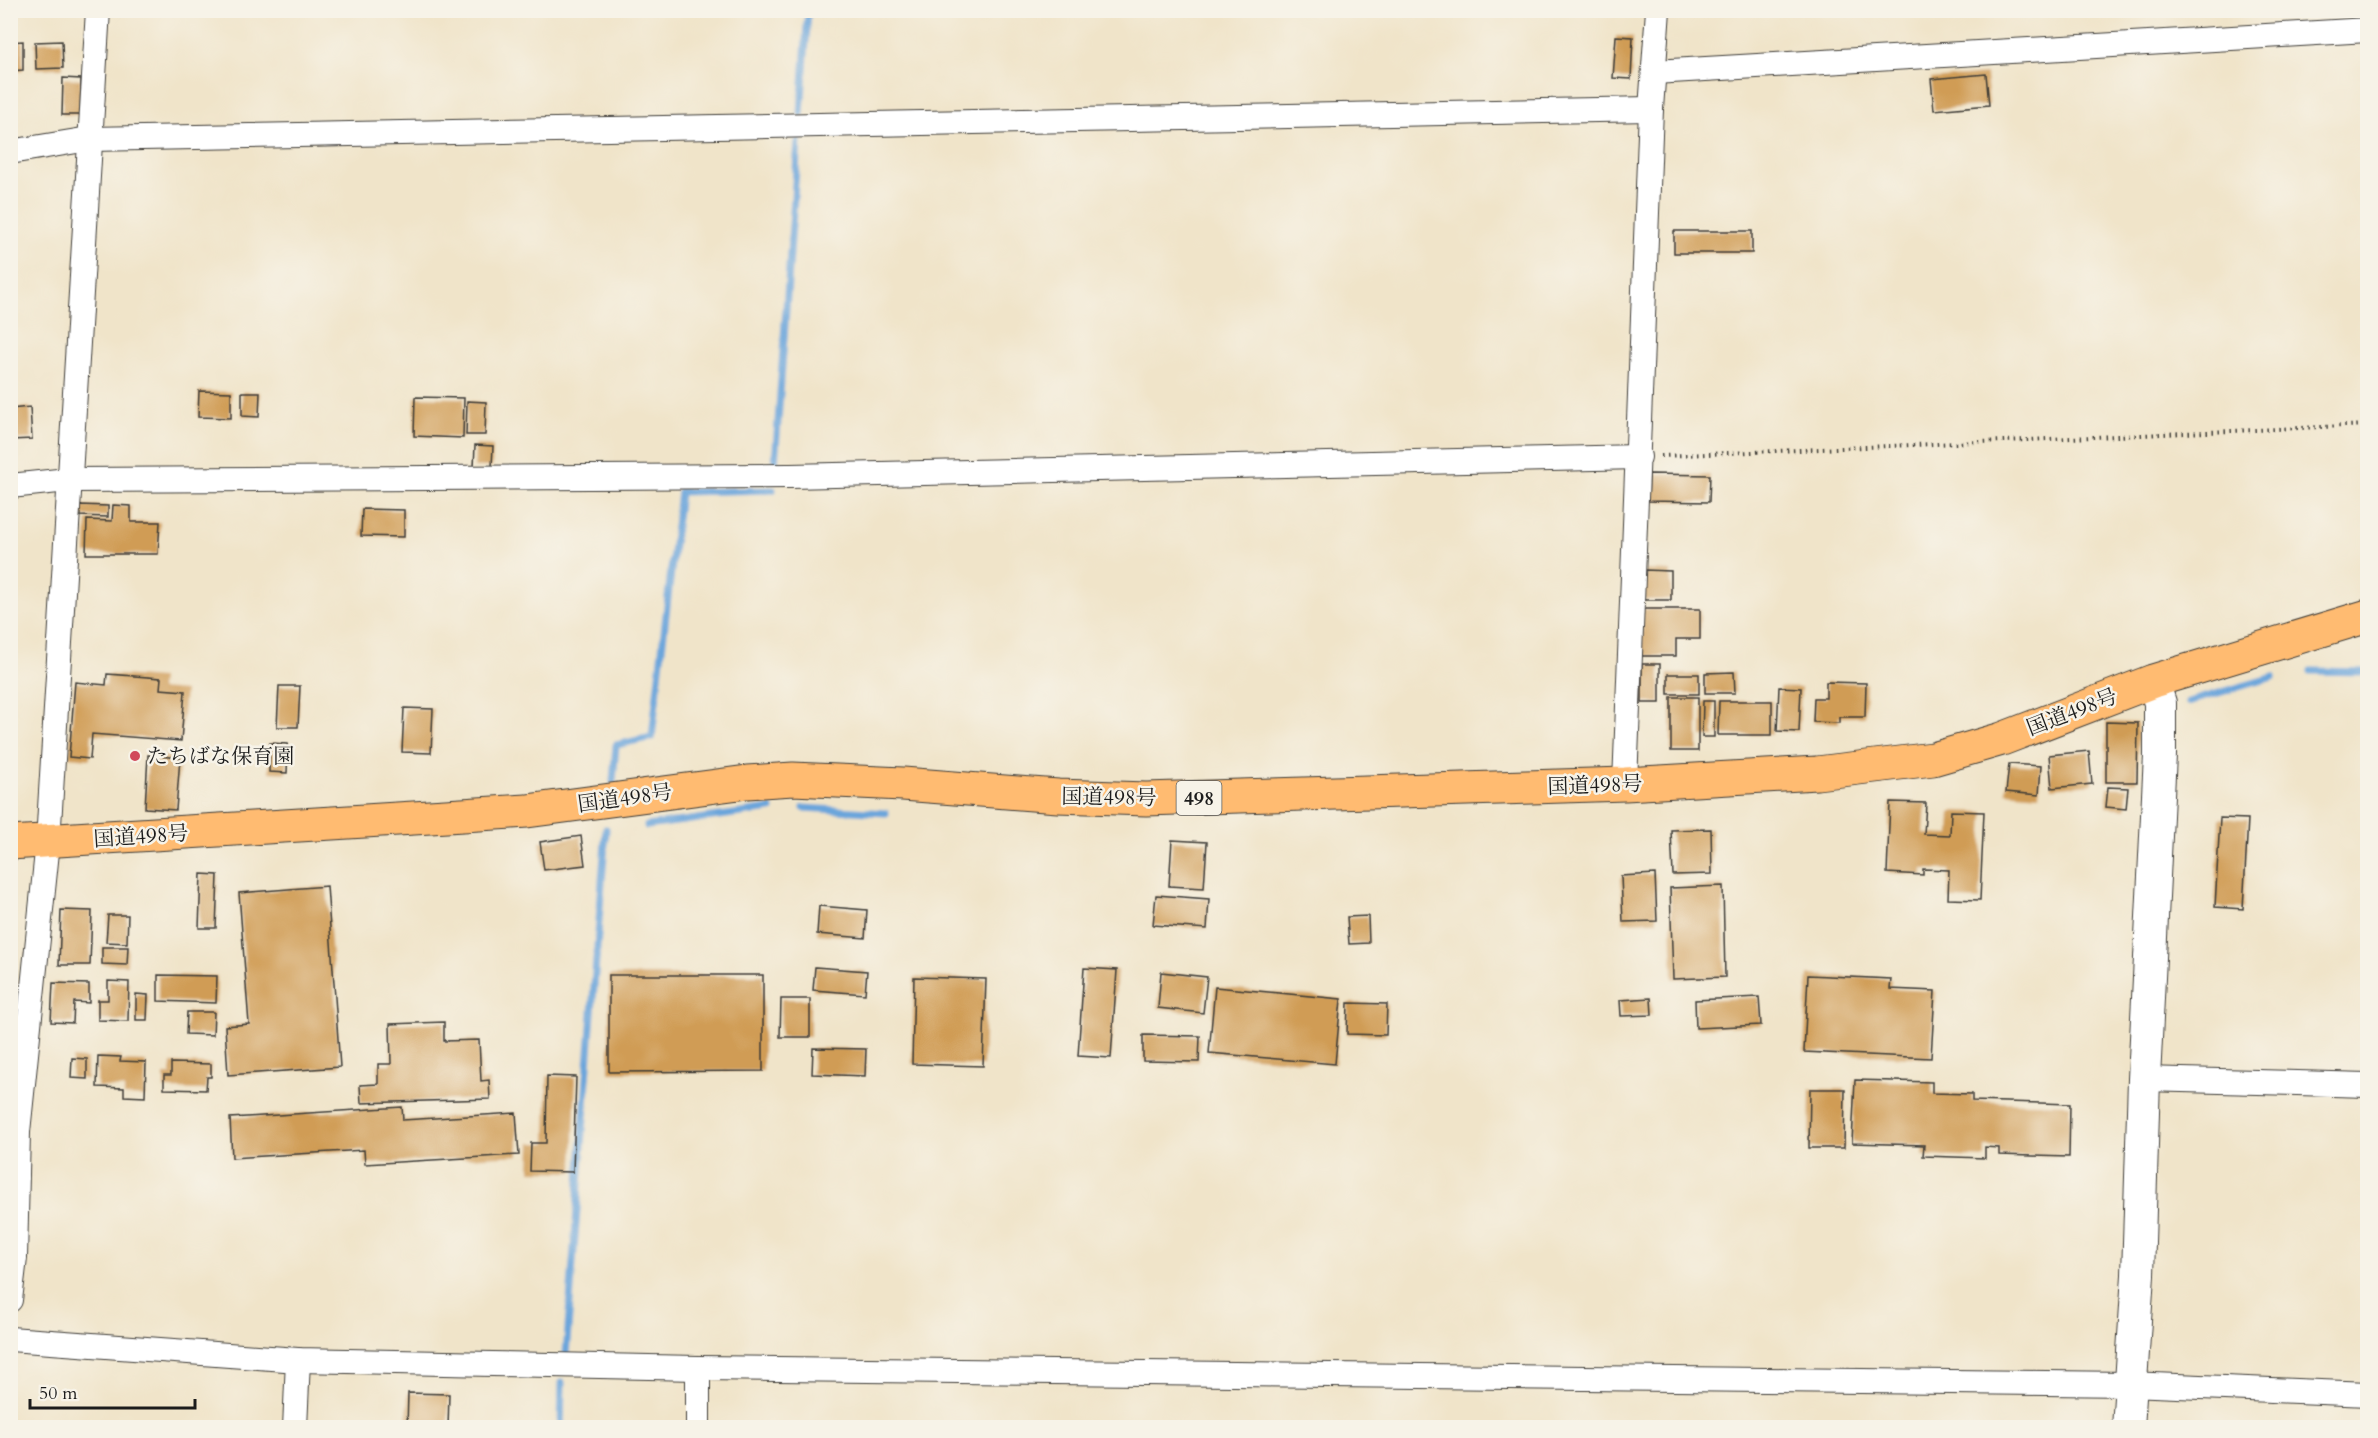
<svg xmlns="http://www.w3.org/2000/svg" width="2378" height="1438" viewBox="0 0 2378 1438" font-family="Cardo,'Noto Serif JP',serif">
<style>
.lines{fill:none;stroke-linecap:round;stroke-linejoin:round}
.stream{stroke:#6ba5db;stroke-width:7}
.building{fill:#d09c55}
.minor-casing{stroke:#3c3a36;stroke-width:26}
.tertiary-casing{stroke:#3c3a36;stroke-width:34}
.trunk-casing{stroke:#3c3a36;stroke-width:35}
.path{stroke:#3c3a36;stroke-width:4;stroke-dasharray:1.5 4.5;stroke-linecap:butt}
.minor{stroke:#fff;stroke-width:24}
.tertiary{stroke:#fff;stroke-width:32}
.trunk{stroke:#ffbb71;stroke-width:33}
.poi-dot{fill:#d1495b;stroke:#f7f3e8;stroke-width:2}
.labels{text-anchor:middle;stroke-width:5;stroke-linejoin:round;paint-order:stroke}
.shield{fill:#f7f3e8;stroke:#5e5c59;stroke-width:1.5}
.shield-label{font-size:20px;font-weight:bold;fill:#1c1c1c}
.street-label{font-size:21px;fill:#1c1c1c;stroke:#f7f3e8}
.poi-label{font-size:21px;fill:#1c1c1c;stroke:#f7f3e8;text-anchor:start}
</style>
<rect width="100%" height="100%" fill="#f7f3e8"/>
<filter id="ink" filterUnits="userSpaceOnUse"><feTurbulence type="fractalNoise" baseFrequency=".0167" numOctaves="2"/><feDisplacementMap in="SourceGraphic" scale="12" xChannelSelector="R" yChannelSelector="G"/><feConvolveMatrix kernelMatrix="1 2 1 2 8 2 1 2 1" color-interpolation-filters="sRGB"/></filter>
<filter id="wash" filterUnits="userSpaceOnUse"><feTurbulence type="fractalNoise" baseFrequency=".008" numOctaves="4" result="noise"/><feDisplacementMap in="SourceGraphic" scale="24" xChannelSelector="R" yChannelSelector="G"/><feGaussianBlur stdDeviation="1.35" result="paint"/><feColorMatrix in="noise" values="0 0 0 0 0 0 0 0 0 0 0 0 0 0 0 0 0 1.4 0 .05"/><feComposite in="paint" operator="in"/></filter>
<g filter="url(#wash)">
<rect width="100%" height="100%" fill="#f0e4c9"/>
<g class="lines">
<g class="stream">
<path d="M801,113L808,10"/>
<path d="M775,463L798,142"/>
<path d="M2311,671L2368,672"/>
<path d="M2188,702L2273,677"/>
<path d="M613,781L616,745L652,737L680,492L773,490"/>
<path d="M804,808L886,813"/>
<path d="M647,826L771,809"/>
<path d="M566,1355L606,829"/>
<path d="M561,1428L562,1383"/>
</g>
</g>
<g id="blocks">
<g class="building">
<path d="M1616,36L1633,37L1631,79L1613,78Z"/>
<path d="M23,41V70L10,71V42Z"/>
<path d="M62,41L63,68L36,69L35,42Z"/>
<path d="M1986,74L1989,105L1934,110L1931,79Z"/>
<path d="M63,78L81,79L80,115H62Z"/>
<rect x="1674" y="231" width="78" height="22"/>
<path d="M199,391L231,392V418L198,417Z"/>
<path d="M242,392H260L259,417L242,416Z"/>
<path d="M415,397L464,398L463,438L414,436Z"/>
<path d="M467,401L486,402L485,435H466Z"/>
<path d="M30,407L32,439L10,440V409Z"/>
<path d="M475,445L493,446L492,467H474Z"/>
<path d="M1649,474L1710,475L1709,502L1648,501Z"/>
<path d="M79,505L108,506V517L79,516Z"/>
<path d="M113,505L131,506V522H160L158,554H86L87,520L112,521Z"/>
<path d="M362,509L404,510V537L361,536Z"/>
<path d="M1644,570L1671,571V600H1644Z"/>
<path d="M1642,609H1700V639H1676V656H1642Z"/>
<rect x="1642" y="664" width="18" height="39"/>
<path d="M1734,672L1735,693H1705V673Z"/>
<path d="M107,674L161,678L160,689L185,691L181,741L92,734L90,759L69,757L75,682L106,685Z"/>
<rect x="1668" y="674" width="31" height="20"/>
<path d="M1826,682L1866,683L1865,717H1839V723L1813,722L1814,698H1826Z"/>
<path d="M279,686H300L298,727H277Z"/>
<path d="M1779,687L1801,688L1799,732L1777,731Z"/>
<rect x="1671" y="697" width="27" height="54"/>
<path d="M1703,701H1714V737H1702Z"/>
<path d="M1719,701H1772V735H1718Z"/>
<path d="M404,708L433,709L431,753L402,752Z"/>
<path d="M2106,722L2138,723L2137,782H2106Z"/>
<path d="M270,743L288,744L287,773L269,772Z"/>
<path d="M2089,751L2092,784L2052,788L2049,755Z"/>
<path d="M148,755L180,758L176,810L145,808Z"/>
<path d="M2009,764L2041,766L2039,795L2006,792Z"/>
<path d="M2108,787L2128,788L2126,809L2106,807Z"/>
<path d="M1890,802L1926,803L1924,834L1950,835L1951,811L1984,812L1980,900L1948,899L1949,870L1923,869V875L1887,873Z"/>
<path d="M2220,818L2248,819L2243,909L2215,907Z"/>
<path d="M1711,829L1712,874L1673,875L1671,830Z"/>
<path d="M581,836L585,865L544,870L540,842Z"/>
<path d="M1172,840L1207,842L1204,888L1169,886Z"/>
<path d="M201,874L218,875L216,928H199Z"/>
<path d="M1655,874L1657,921L1623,922L1621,876Z"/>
<path d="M327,886L340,1067L228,1075L225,1026L249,1024L239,893Z"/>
<path d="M1723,886L1725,977L1673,979L1670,888Z"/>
<path d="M1156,895L1209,899L1207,929L1153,925Z"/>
<path d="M819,906L867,910L865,938L817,934Z"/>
<path d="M61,910L92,911L90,965H59Z"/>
<path d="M108,915H128L127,943L106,942Z"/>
<path d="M1368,916L1369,943L1349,944L1347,917Z"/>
<path d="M102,947H128L127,965L102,964Z"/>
<path d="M815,967L867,971L865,994L813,990Z"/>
<path d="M1084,968L1117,970L1111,1058L1078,1056Z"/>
<path d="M1161,972L1207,977L1203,1013L1158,1008Z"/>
<path d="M158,975L217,976L216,1003L158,1001Z"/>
<path d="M609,975H763V1071L609,1072Z"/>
<path d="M1808,975L1891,979L1890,989L1935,991L1931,1058L1804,1052Z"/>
<path d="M914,977L986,979L983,1066L912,1064Z"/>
<path d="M108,981L129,982L128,1021L98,1020V1000H108Z"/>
<path d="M53,983L89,984V1003L74,1002L73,1023L51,1022Z"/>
<path d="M1215,987L1341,999L1335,1064L1209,1053Z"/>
<path d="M136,994L148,995L147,1020H136Z"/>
<path d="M1759,997L1761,1025L1696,1028L1695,1000Z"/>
<path d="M1651,998L1652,1015L1621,1016L1620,1000Z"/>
<path d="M781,999H810V1037H780Z"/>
<path d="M1348,1003L1387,1004L1386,1035L1347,1034Z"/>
<path d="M187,1012H214L213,1035L186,1034Z"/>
<path d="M444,1022V1041L479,1040L481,1081L489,1080L490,1099L361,1103L360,1085L378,1084V1064H391L390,1024Z"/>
<path d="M1143,1035L1200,1036L1199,1062L1143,1061Z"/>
<path d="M813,1048L866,1049L865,1076L812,1074Z"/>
<path d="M98,1056L121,1057L120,1061L146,1062L145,1097L124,1096V1088L97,1087Z"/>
<path d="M72,1058L87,1059V1079L71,1078Z"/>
<path d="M171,1063L211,1064V1077H207L206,1090L164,1089V1075H171Z"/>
<path d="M547,1076L576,1077L573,1172L530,1171L531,1143H546Z"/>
<path d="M1855,1080L1932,1082V1093L1972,1094V1101L2070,1104L2069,1157L1999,1155V1148L1985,1147V1158L1923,1156L1924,1145L1852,1143Z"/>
<path d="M1810,1089H1845L1844,1148H1809Z"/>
<path d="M402,1107L403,1120L516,1113L519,1155L365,1164L364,1150L232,1158L230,1118Z"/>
<path d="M408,1393L449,1394L448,1428H407Z"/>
</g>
</g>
</g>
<g filter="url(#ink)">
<use href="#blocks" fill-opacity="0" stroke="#3c3a36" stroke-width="1.5"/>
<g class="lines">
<defs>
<g id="minor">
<path d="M1654,72L2368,30"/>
<path d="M10,152L89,139L1651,109"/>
<path d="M10,486L68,480L790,476L1639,457"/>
<path d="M1625,784L1651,109L1658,10"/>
<path d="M2144,1079L2368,1085"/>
<path d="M10,1300L15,1258L18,1132L48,842L98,10"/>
<path d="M10,1339L298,1360L698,1368L2130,1384L2368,1394"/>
<path d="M295,1428L298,1360"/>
<path d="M698,1428V1368"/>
</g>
<path id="tertiary" d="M2128,1428L2138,1275L2144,1079L2160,755V703L2153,681"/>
<path id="trunk" d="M10,843L527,811L747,782L793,779L903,784L1058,796L1146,799L1625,784L1817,773L1933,759L2002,739L2153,681L2368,616"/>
</defs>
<use href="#minor" class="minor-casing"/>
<use href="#tertiary" class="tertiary-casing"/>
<use href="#trunk" class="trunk-casing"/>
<path class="path" d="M1661,456L2368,425"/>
<use href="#minor" class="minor"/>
<use href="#tertiary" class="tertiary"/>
<use href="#trunk" class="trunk"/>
</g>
</g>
<circle class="poi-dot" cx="135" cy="756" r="6"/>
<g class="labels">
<rect class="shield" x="1176.5" y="781" width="45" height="34" rx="4.5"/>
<g class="shield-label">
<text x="1199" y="805">498</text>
</g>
<g class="street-label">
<text transform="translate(2072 712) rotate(-21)" y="7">国道498号</text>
<text transform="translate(1595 785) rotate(-2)" y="7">国道498号</text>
<text transform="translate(1109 797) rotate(1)" y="7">国道498号</text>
<text transform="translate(625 798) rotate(-8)" y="7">国道498号</text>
<text transform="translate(141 836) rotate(-4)" y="7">国道498号</text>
</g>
<g class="poi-label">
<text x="147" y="763">たちばな保育園</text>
</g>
</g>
<rect width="2378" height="1438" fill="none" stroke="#f7f3e8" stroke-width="36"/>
<path d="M30 1399v9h165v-9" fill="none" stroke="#1c1c1c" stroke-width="3"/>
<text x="39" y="1399" font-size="18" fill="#1c1c1c" stroke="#f7f3e8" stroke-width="4.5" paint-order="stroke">50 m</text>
</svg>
